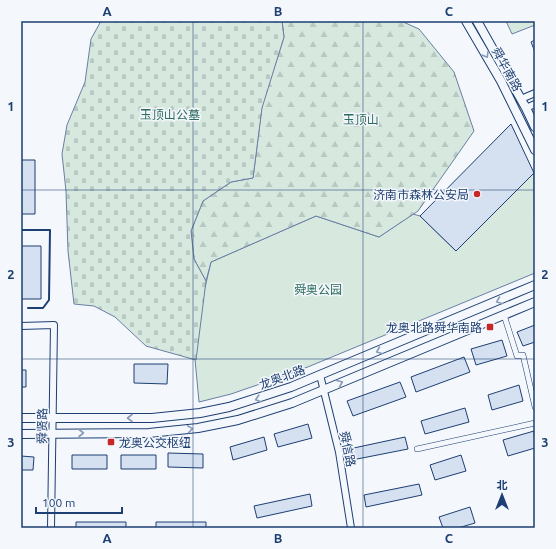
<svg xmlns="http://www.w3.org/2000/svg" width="556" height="549" font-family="Ubuntu,'Noto Sans SC',sans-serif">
<defs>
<pattern id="forest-firs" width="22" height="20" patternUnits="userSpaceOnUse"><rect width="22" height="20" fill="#d7e8df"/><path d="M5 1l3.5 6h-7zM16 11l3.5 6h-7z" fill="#b8c8c3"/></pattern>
<pattern id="cemetery-stones" width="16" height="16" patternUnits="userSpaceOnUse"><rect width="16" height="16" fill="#d7e8df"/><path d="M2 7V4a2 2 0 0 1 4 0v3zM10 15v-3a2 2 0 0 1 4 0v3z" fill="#b8c8c3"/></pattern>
</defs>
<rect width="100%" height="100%" fill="#f4f7fb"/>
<path fill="#d7e8df" stroke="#687fa3" d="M506 21H535V25L512 34Z
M534 173 535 273 298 371 231 394 199 402 193 338 211 262 316 216 379 237 413 214 420 216 456 251Z"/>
<path fill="url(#forest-firs)" stroke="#687fa3" d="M282 21H401L419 29 454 72 474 131 418 211 379 237 316 216 211 262 206 281 194 259 191 231 203 201 231 182 253 178 262 106 284 37Z"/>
<path fill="url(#cemetery-stones)" stroke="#687fa3" d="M101 21H282L284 37 262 108 253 178 231 182 203 201 191 231 194 259 206 281 196 360 146 346 115 317 94 306 74 304 68 251 66 191 62 154 67 125 85 82 91 39Z"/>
<path fill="#d5e0f0" stroke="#1d3f73" d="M535 40V52L531 42Z
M511 124 534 173 456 251 420 216Z
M21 160H35V214H21Z
M21 246H41V299H21Z
M535 325V342L523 346 517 332Z
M502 340 507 356 476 365 471 349Z
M464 357 470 372 416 392 411 377Z
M134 364H168L167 384 134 383Z
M21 370H26V387H21Z
M400 382 406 397 353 416 347 401Z
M519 385 523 401 492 410 488 395Z
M465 408 469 422 425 434 421 421Z
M308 424 312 438 278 447 274 434Z
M534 431 535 448 508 456 503 440Z
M264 437 267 450 233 460 230 447Z
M405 437 408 449 352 460 349 449Z
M168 453 203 454V468L168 467Z
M72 455H107V469H72Z
M121 455H156V469H121Z
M461 455 466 471 435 480 430 465Z
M21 456 34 457 33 470H21Z
M419 484 422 495 366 507 364 495Z
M310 494 312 506 257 518 254 506Z
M470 507 475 523 458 528H443L439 517Z
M76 522H126V528H76Z
M156 522H206V528H156Z"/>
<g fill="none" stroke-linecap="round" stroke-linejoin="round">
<g stroke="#1d3f73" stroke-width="6">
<path id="minor" d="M504 315 517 356 523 355 535 407
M417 449 535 423"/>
</g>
<g stroke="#1d3f73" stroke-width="8">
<path id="tertiary" d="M521 99 535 93
M526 108 535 104
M21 326 54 325 51 528
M320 375 339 452 351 528"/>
</g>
<g stroke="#1d3f73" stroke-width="10">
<path id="primary" d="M466 21 501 81 535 150
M477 21 526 108 535 127
M21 418H152L200 413 229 407 291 387 535 285
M21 434 149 433 198 428 238 420 292 403 535 302"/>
</g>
<use href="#minor" stroke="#f4f7fb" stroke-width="5"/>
<use href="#tertiary" stroke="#f4f7fb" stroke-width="6"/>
<use href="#primary" stroke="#f4f7fb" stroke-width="8"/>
<path stroke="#1d3f73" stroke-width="2" d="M21 230H50L49 300 43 308H28"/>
</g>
<defs><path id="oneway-chevron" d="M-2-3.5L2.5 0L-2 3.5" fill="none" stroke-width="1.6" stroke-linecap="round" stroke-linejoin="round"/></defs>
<g stroke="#889bb7">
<use href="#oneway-chevron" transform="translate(486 55) rotate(59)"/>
<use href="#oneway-chevron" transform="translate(499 301) rotate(157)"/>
<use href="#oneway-chevron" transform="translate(379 351) rotate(157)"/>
<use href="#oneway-chevron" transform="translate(340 383) rotate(-22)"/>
<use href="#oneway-chevron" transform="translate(258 399) rotate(163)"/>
<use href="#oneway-chevron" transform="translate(130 418) rotate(180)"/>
<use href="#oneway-chevron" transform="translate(190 429) rotate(-8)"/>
<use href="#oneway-chevron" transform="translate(81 433)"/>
</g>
<path fill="none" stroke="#1d3f73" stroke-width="1" stroke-opacity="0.55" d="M193 21V528M363 21V528M21 190H535M21 359H535"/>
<g fill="#c62828" stroke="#f4f7fb" stroke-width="1.5">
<circle cx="477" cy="194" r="4"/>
<rect x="486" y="323" width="8" height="8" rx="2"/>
<rect x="107" y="438" width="8" height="8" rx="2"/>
</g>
<g text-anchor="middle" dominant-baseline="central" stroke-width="3" stroke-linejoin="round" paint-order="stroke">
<g font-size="12" fill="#1d3f73" stroke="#f4f7fb">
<text transform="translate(507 69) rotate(61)">舜华南路</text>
<text transform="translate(282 377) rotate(-20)">龙奥北路</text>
<text transform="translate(42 426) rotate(-89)">舜贤路</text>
<text transform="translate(348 449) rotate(78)">舜信路</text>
</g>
<g font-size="12" fill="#2c6c60" stroke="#f4f7fb">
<text x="170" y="114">玉顶山公墓</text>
<text x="361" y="119">玉顶山</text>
<text x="318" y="289">舜奥公园</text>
</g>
<g font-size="12" fill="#1d3f73" stroke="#f4f7fb" text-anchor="end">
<text x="469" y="194">济南市森林公安局</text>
<text x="482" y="327">龙奥北路舜华南路</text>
<text x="119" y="442" text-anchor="start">龙奥公交枢纽</text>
</g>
</g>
<rect width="556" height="549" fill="none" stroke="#f4f7fb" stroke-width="44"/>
<g transform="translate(502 495)" stroke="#f4f7fb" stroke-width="3" paint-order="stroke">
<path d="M0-3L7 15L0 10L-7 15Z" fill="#1d3f73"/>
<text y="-6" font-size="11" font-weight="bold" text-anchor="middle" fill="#1d3f73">北</text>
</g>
<path d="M36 507v6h86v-6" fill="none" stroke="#1d3f73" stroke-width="2"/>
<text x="42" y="507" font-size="12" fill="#1d3f73" stroke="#f4f7fb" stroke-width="3" paint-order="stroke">100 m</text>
<rect x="22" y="22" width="512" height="505" fill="none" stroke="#1d3f73" stroke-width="1.5"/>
<g font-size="13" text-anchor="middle" font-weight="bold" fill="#1d3f73">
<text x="107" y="16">A</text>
<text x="278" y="16">B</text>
<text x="449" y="16">C</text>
<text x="11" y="111">1</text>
<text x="545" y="111">1</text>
<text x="11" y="279">2</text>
<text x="545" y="279">2</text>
<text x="11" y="447">3</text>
<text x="545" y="447">3</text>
<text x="107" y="543">A</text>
<text x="278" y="543">B</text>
<text x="449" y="543">C</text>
</g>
</svg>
